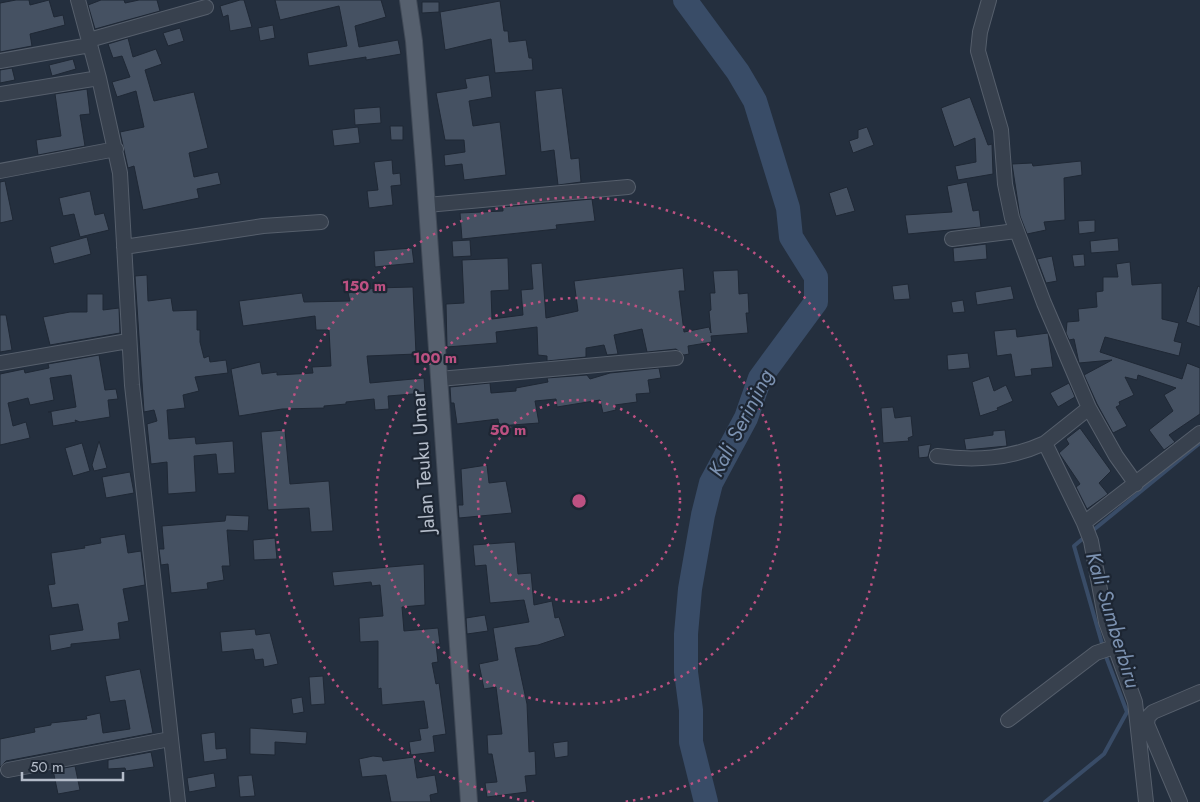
<svg xmlns="http://www.w3.org/2000/svg" width="1200" height="802" font-family="Jost,sans-serif">
<rect width="100%" height="100%" fill="#242f3e"/>
<g fill="none" stroke-linecap="round" stroke-linejoin="round">
<path stroke="#394c67" stroke-width="4" d="M1091 532 1200 443
M1086 536 1074 546 1103 647
M1045 802 1104 754 1127 712 1105 654"/>
<path stroke="#394c67" stroke-width="24" d="M685 0 738 72 755 101 788 208 791 237 816 277V302L760 378 746 418 711 483 703 515 690 589 686 634V672L691 710V742L706 802"/>
</g>
<path fill="#455162" stroke="#1f2835" d="M16 0H29L30 5 49 0 54 17 63 15 65 25 30 34 32 46 0 52V3Z
M101 0H124L125 3 139 0H157L160 11 95 29 88 5Z
M240 0H244L252 27 230 31 228 15 223 17 220 6Z
M275 0H381L386 17 355 26 359 47 398 40 401 54 366 60V57L309 66 307 53 347 46 339 6 280 20Z
M500 1 504 31H508L509 42 526 40 529 58H532L533 70 495 73 491 39 445 50 440 12Z
M422 2H439V12L422 13Z
M273 25 275 38 260 41 258 28Z
M180 28 184 41 168 46 163 33Z
M128 38 133 57 156 49 162 64 145 70 154 101 194 92 208 148 189 153 194 177 218 172 221 184 197 189 199 198 143 210 134 166 128 168 120 132 144 127 136 91 117 97 112 82 130 77 122 56 113 58 108 44Z
M73 59 76 69 52 76 49 65Z
M12 68 15 80 0 83V70Z
M489 75 492 97 469 101 473 126 500 122 506 175 464 180 462 164 445 166 444 155 465 152 464 140H445L436 93 467 88 465 79Z
M562 88 571 159 579 158 581 182 558 185 554 150 541 152 535 91Z
M87 89 90 114 80 115 85 146 38 155 36 140 61 136 55 94Z
M970 97 988 145 992 144 993 174 958 180 955 166 976 162 975 138 954 147 941 108Z
M380 107 381 123 355 125 354 109Z
M390 126H403V140H391Z
M358 127 360 143 334 146 332 130Z
M867 127 874 145 853 153 849 141 858 138V130Z
M392 160 393 174 400 173 401 185 391 186 393 205 369 208 367 191 378 190 374 162Z
M1081 161 1082 175 1064 178 1065 220 1044 222 1046 230 1027 234 1020 216 1012 164 1032 163 1033 166Z
M5 181 13 220 0 223V182Z
M967 182 973 211 979 210 981 227 908 234 905 215 952 212 947 186Z
M847 187 855 211 836 216 829 193Z
M90 191 95 215 104 213 109 230 80 237 74 214 63 216 59 198Z
M592 199 595 221 556 225 557 229 462 239 460 213 503 211V207Z
M1095 220V232L1079 234 1078 221Z
M87 237 91 254 54 264 50 247Z
M1118 238 1119 251 1091 253 1090 241Z
M470 240 471 256 453 257 452 241Z
M986 244 987 259 954 262 953 248Z
M412 248 414 263 375 267 374 251Z
M1084 254 1085 266 1074 267 1072 255Z
M1052 256 1057 281 1046 283 1037 259Z
M508 258 509 290 491 291 492 319 523 315 521 290 533 289 531 264 542 263 546 318 578 311 574 281 683 268 685 291H679L684 332 709 327 711 333 709 311 711 310 710 293H715L713 271 738 270 739 294 748 293 749 313H746L748 333 711 336 712 342 688 346 689 354 684 355 676 349 647 352 642 329 614 335 618 354 607 355 604 345 586 348V357L547 361V356L538 355 537 327 496 332 497 343 447 347 446 304 464 303 462 260Z
M1130 262 1132 285 1162 283V319L1179 323 1174 341 1182 343 1179 356 1105 337 1100 352 1182 379 1187 363 1200 368V414L1169 435 1175 442 1164 450 1149 430 1173 411 1164 395 1176 388 1138 375 1137 380 1125 377 1134 395 1119 402 1120 405 1116 407 1127 426 1113 433 1097 404 1084 375 1112 360 1079 363 1074 339 1069 340 1066 333 1067 322 1079 321 1078 309 1097 307 1096 292 1103 291V277H1118L1116 264Z
M147 275 148 301 171 298 173 311 197 310V330H200V342L204 358 209 356 210 362 226 360 228 373 195 377 199 391 183 395 185 408 167 410 169 439 195 437 196 444 233 441 235 473 218 474 216 454 194 456 196 492 168 494 167 462 151 464 147 424 157 421 154 410 144 412 135 276Z
M908 284 910 299 894 300 892 286Z
M1011 286 1014 299 977 305 975 292Z
M1198 286 1200 287V327L1186 322Z
M413 287 416 354 367 356 370 383 424 378 425 393 388 396 389 409 375 410 374 399 346 402V404L324 406V408L282 409 239 416 231 369 260 362 262 374 277 372V375L313 373 312 367 331 366 329 330H316L315 316 243 326 239 301 302 293 304 302 350 301 348 293 375 288Z
M87 294H103V310L119 308 120 333 50 345 43 317 70 312H87Z
M963 300 965 312 953 313 951 302Z
M0 315H6L12 350 0 352Z
M1016 329 1017 337 1048 333 1053 367 1031 369 1032 375 1015 377 1011 354 997 356 994 331Z
M968 353 970 368 948 370 947 355Z
M99 355 105 390 116 389 118 399 108 400 110 417 80 422 75 420 76 422 53 426 51 412H48L76 407 71 375 50 378 54 400 30 405 28 398 8 403 13 426 26 422 30 438 0 445V374L24 369 25 373 49 368 48 364Z
M659 368 661 378 648 380 650 393 636 394 637 402 615 405 616 410 603 413 600 400 557 407 556 399 535 401 539 423 499 426 498 419 457 424 454 403H451L450 387 490 383 491 393 516 391V388L548 382 547 378 587 375 590 379 610 373Z
M989 376 994 391 1006 385 1013 401 997 408 998 410 980 416 972 382Z
M1069 383 1075 397 1058 407 1050 393Z
M893 407 895 418 911 416 913 436 908 438 909 441 883 443 881 408Z
M1080 428 1111 471 1099 483 1108 494 1087 509 1076 487 1080 484 1059 453 1069 444 1066 439Z
M285 430 290 484 329 481 333 531 311 532 309 508 268 510 261 432Z
M1005 430 1007 446 966 450 964 439 993 435V431Z
M99 441 107 468 94 471 92 465Z
M82 443 90 471 73 476 65 448Z
M931 444 928 457 919 458 918 446Z
M487 465 489 483 506 481 512 513 459 518 458 505H463L461 469Z
M130 472 134 493 106 498 102 477Z
M226 515 249 516 248 531 227 530 230 566H222L224 580 207 583 208 589 171 593 168 564 161 565 159 549H164L162 526 225 521Z
M125 534 128 553 141 551 145 585 123 589 129 621 118 623 120 639 71 644V647L51 651 49 635 83 630 78 604 52 608 48 585 55 584 51 553 85 548 84 546 101 543 100 538Z
M275 538 277 559 254 560 253 540Z
M515 542 518 574 531 573 534 605 552 601 555 618 559 617 565 636 538 645 515 648 527 704 529 752 535 751 536 775 525 776 527 792 487 797 485 783 497 782 492 754H488L487 735 502 734 496 687 484 689 479 664 498 660 493 628 529 622 524 600 490 603 486 565 475 566 473 545Z
M424 564 425 605 402 607 404 631 438 628 440 644H436L438 662 432 663 436 684 439 683 446 734 433 736 435 752 411 755 409 742 421 740 419 729 428 728 424 701 382 705 381 688 378 689V641L360 642 359 618 383 616 380 585 372 586 371 582 334 586 332 572Z
M485 615 488 631 467 634 466 618Z
M255 629 256 635 270 633 278 664 264 667 263 659 255 660 253 649 222 652 220 632Z
M140 669 153 733 6 761 0 767V739L35 732 34 728 51 725V723L87 719 86 716 100 713 103 733 130 729 125 700 110 702 105 676Z
M323 676 325 704 311 705 309 677Z
M302 697 304 712 293 714 291 699Z
M250 728 307 732 306 744 275 742V755L250 754Z
M215 732 216 749 226 748 227 759 204 762 201 734Z
M568 741V756L555 758 553 743Z
M151 752 154 767 126 771 125 768 108 769V760Z
M373 756 382 757 383 761 414 757 417 778 435 775 438 793 430 795 431 802H391L386 775 362 777 359 759Z
M75 766 80 790 58 794 53 770Z
M214 773 216 787 189 792 187 778Z
M252 775 255 796 240 797 238 776Z"/>
<g fill="none" stroke-linecap="round" stroke-linejoin="round">
<g stroke="#565f6c" stroke-width="16">
<path id="minor" d="M78 0 99 78 120 173 132 385 178 802
M989 0 980 32 978 51 1001 130 1005 184 1012 218 1044 303 1089 408 1116 456 1136 484
M89 40 206 7
M0 61 90 45
M0 94 99 78
M0 171 116 149
M427 205 628 187
M952 239 1016 231
M124 247 263 226 321 222
M0 363 128 341
M439 379 676 358
M1089 408 1045 443 1084 523 1091 541 1106 622 1135 702 1146 802
M937 456C975 461 1010 459 1045 443
M1084 523 1200 433
M1008 720 1096 653 1114 647
M8 770 170 739
M1180 802 1147 724 1148 717 1153 712 1200 692"/>
</g>
<g stroke="#414a57" stroke-width="18">
<path id="major" d="M408 0 414 41 424 165 469 802"/>
</g>
<use href="#minor" stroke="#38414e" stroke-width="14"/>
<use href="#major" stroke="#56606e" stroke-width="16"/>
</g>
<g fill="none" stroke="#bd5182" stroke-width="2.5" stroke-dasharray="2.5 5">
<circle cx="579" cy="501" r="101"/>
<circle cx="579" cy="501" r="203"/>
<path d="M534 802A304 304 0 1 1 624 802"/>
</g>
<g text-anchor="middle" dominant-baseline="central" stroke-width="4.5" stroke-linejoin="round" paint-order="stroke">
<g font-size="20" fill="#b4bcc9" stroke="#1d2633">
<text transform="translate(423 462) rotate(-94)">Jalan Teuku Umar</text>
</g>
<g font-size="21" font-style="italic" fill="#7c92b1" stroke="#1d2633">
<text transform="translate(741 423) rotate(-63)">Kali Serinjing</text>
<text transform="translate(1113 620) rotate(73)">Kali Sumberbiru</text>
</g>
</g>
<circle cx="579" cy="501" r="8" fill="#bd5182" stroke="#1d2633" stroke-width="2.5"/>
<g font-size="15" text-anchor="middle" font-weight="bold" fill="#bd5182" stroke="#1d2633" stroke-width="4.5" stroke-linejoin="round" paint-order="stroke">
<text x="364" y="291">150 m</text>
<text x="435" y="363">100 m</text>
<text x="508" y="435">50 m</text>
</g>
<path d="M22 772v8h101v-8" fill="none" stroke="#b4bcc9" stroke-width="2.5"/>
<text x="30" y="772" font-size="15" fill="#b4bcc9" stroke="#1d2633" stroke-width="4" paint-order="stroke">50 m</text>
</svg>
